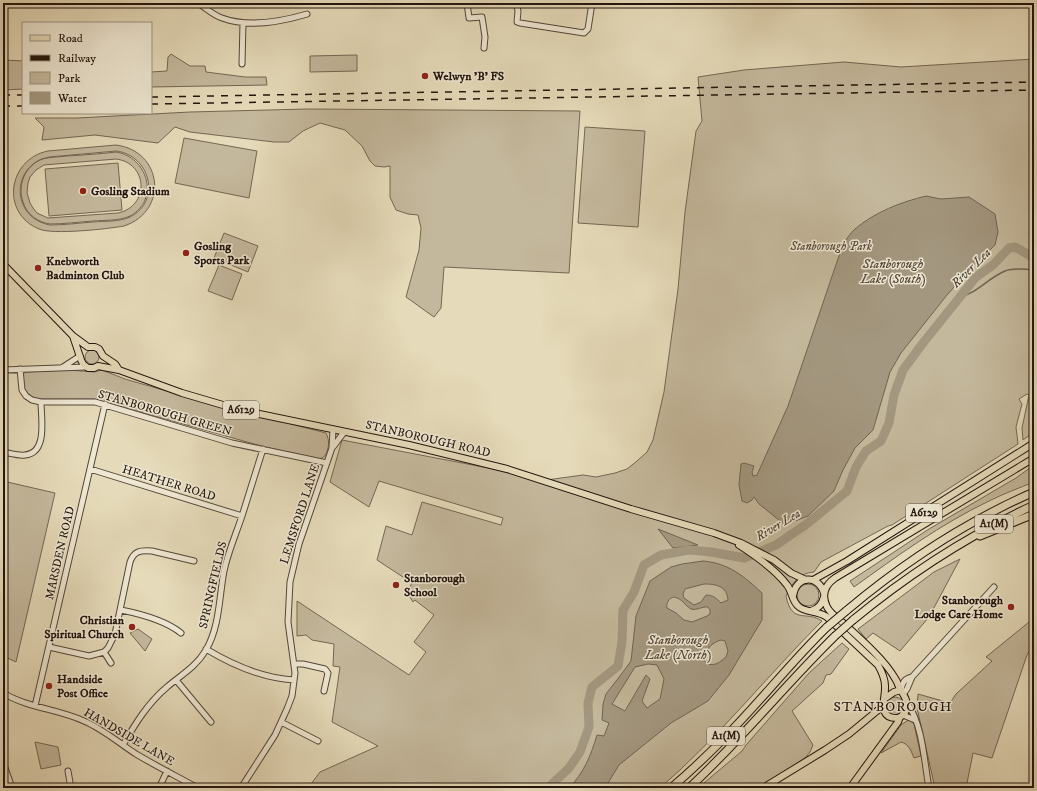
<svg xmlns="http://www.w3.org/2000/svg" width="1037" height="791" font-family="'IM FELL DW Pica',serif">
<rect width="100%" height="100%" fill="#e5dab9"/>
<filter id="stains"><feTurbulence type="fractalNoise" baseFrequency=".005" numOctaves="4"/><feColorMatrix values="0 0 0 0 .2 0 0 0 0 .09 0 0 0 0 .02 0 0 0 .5 -.17"/></filter>
<radialGradient id="worn" r=".72"><stop offset=".6" stop-color="#630" stop-opacity="0"/><stop offset="1" stop-color="#630" stop-opacity=".3"/></radialGradient>
<path fill="#c4b89c" stroke="#746654" fill-rule="evenodd" d="M171 54 190 66H205L206 72 245 77H266L267 85 151 87V72L167 71 168 57Z
M357 55V71L310 72V56Z
M1034 59V432L1023 440 1022 428 1029 395 1027 394 1019 399 1022 404 1016 427 1018 444 892 525 888 526 821 562 814 572C799 573 792 583 786 596 792 625 806 610 822 621 767 676 719 737 660 788H308L320 772 378 746 332 722 340 667 333 666 334 644 312 640 306 635 297 636V601L409 675 426 652 414 642 434 615 415 600 413 602 407 592 412 583 377 560 386 526 412 535 422 502 501 525 503 518 379 481 369 507 330 482 342 440 504 471 539 481 583 475 596 477 615 473 627 469 637 461 647 452 653 440 664 392 678 289 685 212 696 131 702 121 698 77 744 70 844 62 901 67Z
M3 60 23 61V89L3 90Z
M308 109 580 111 569 273 444 267 441 308 434 317 406 297 419 250 421 228 418 215 408 214 396 210 390 197V166L384 167 375 166 370 161 362 146 345 130 320 123 303 131 289 142H274L190 132 175 127 158 143 95 135 42 140 44 127 35 118H77L190 112Z
M585 127 645 131 638 227 578 223Z
M184 138 257 151 249 198 175 183Z
M116 145C163 151 169 211 124 226 107 229 53 235 39 229 0 213 8 159 48 151ZM116 151C150 155 162 201 130 217 119 222 105 221 93 222 79 223 65 225 50 225 11 218 10 165 49 157Z
M116 152C148 157 160 200 130 216 119 221 105 220 93 221 79 222 64 224 50 224 38 222 27 215 23 202 17 185 25 166 42 159 50 157 59 157 67 156 83 155 100 154 116 152ZM116 159C148 163 150 206 118 213L48 218 37 213 33 208 30 203 27 193 28 183 30 177 36 170 44 165Z
M118 163 122 210 49 216 45 169Z
M224 233 258 246 248 272 214 258Z
M219 265 242 274 232 300 208 291Z
M85 357a7 7 0 1 1 14 0a7 7 0 1 1-14 0Z
M69 370 94 372 102 370 125 379 191 398 326 433C330 441 329 448 325 456L320 459 265 447 94 399H35C26 394 17 382 25 372Z
M1034 465V482C1019 488 1003 494 989 501 941 524 897 556 854 587L850 581 929 529 1016 478Z
M3 481 55 493 16 662 3 656Z
M960 559 929 617 900 651 873 633 866 639 858 629 934 572Z
M797 595a11 11 0 1 1 22 0a11 11 0 1 1-22 0Z
M1034 618V643L1027 655 992 758 973 753 966 788H935L917 708 918 694 950 703 956 694 992 661 986 657Z
M138 629 152 639 145 651 130 633Z
M842 643 849 649 831 674 826 675 823 683 792 711 813 745 810 752 803 760 756 788 752 783 743 788H698L742 751 746 745 809 673Z
M886 706a9 9 0 1 1 18 0a9 9 0 1 1-18 0Z
M910 719 914 724 921 756 914 758C911 751 909 744 901 742L881 753 901 725Z
M35 742 58 747 61 765 41 769Z"/>
<path fill="#a3977f" stroke="#706351" fill-rule="evenodd" d="M926 196 941 199 969 197 995 214 998 232 995 245 971 268 947 295 901 353 890 372 873 430 855 448 843 470 834 491 808 516 795 521 784 524 759 504 754 497 752 500 747 503 742 501 739 485 741 464 744 463 754 466 752 472 753 476 757 475 788 406 843 244C847 239 850 233 855 229 875 212 901 202 926 196Z
M658 529 698 545 673 548Z
M703 561C728 563 744 576 762 593V620L729 675 708 701 671 723 619 765 605 788H569C584 773 591 755 597 735L604 736 609 723 602 720 603 704 606 694 620 676 631 661 636 616 650 581 671 567 682 564ZM704 584C716 584 727 586 728 600L721 603C716 598 713 595 706 595L701 602 694 605 684 598 683 594 685 589ZM674 597C683 599 684 605 691 609 696 611 703 606 708 607L710 610V614L707 616 692 622 684 620 676 613 667 608C666 603 669 598 674 597ZM721 640 725 641 728 651 726 657C719 663 715 666 707 664L704 660C706 649 711 643 721 640ZM648 664 657 665 664 679 660 699 647 708 642 701 650 679 646 675 625 711 612 704 635 667Z"/>
<g fill="none" stroke-linecap="round" stroke-linejoin="round">
<path stroke="#706351" stroke-width="1.5" d="M958 298C976 294 988 278 1005 271 1013 268 1025 269 1034 270"/>
<path stroke="#a3977f" stroke-width="9" d="M548 788 569 768 580 752 589 727 588 703 592 687 618 666 622 642 623 610 634 592 644 565 661 555 689 550 711 552 744 558 776 545 808 523 847 491 856 467 866 451 881 441 889 423 894 395 903 370 923 343 976 277 993 265 1009 248 1015 247 1034 258"/>
<g stroke="#544638" stroke-width="7">
<path id="minor" d="M198 3C206 8 213 15 222 18 249 28 280 22 307 14
M467 3 469 18 482 17 485 37 484 48
M516 3 518 11 517 22 520 23 584 33 588 29 592 3
M242 64 243 23
M63 367 80 356
M20 369 22 390 26 396 32 400 41 402H95L232 443 327 463
M3 370 86 367
M332 448C337 443 339 437 345 432
M3 452C10 453 18 456 25 455 48 453 41 418 41 402
M90 469 242 516
M121 610C141 614 165 620 181 633
M49 647 89 656 104 652 108 648 115 634 130 562C134 551 140 550 152 551L194 561
M206 649C234 666 262 678 294 680
M104 652 111 663
M294 664H303L325 669 328 673 324 691
M176 680 211 722
M901 691C902 683 904 679 912 677
M3 693C28 708 58 709 84 721 103 729 119 743 136 754 156 766 178 777 198 788
M904 693 907 689 912 677 994 587
M908 704C923 727 924 761 929 788
M35 706 105 404
M903 715 915 720
M281 722 318 741
M123 745C135 724 148 703 167 687 181 675 196 667 206 650 220 626 219 597 224 571 228 552 236 534 242 516 249 494 256 471 263 449
M3 762 12 788
M68 771 71 788
M159 788 167 771
M241 788 275 735 287 709 292 696 295 673 288 622 290 582 299 544 332 448 333 429"/>
</g>
<g stroke="#23140d" stroke-width="8">
<path id="major" d="M3 264 73 336 88 347H95L99 349 103 356 115 364 119 370
M73 336 81 360 83 364 88 368H94L98 366 119 370 182 393 240 410 409 445 507 469 631 509 714 533 741 543 774 560 791 573 806 580
M739 545C756 556 775 569 787 585 792 591 792 601 798 606 805 613 817 610 827 617L878 665C882 672 885 678 885 686 886 698 876 719 898 718 911 712 908 700 901 691 899 688 898 683 896 680 890 669 882 660 873 651 863 641 853 632 842 622 837 618 830 613 827 607 821 595 825 585 835 578L1034 458
M813 580 847 561 1034 443
M793 596C796 575 818 574 824 593
M811 611C818 609 822 605 824 597
M884 699 894 692 901 690
M763 788 825 750 849 734 883 706
M850 788 898 722 900 717"/>
</g>
<g stroke="#23140d" stroke-width="9">
<path id="highway" d="M980 536 1034 514
M846 611C903 563 965 522 1034 492
M853 620C910 573 967 536 1034 505
M671 788C692 770 712 751 731 731 764 697 793 660 827 627
M689 788C741 740 785 685 835 636"/>
</g>
<use href="#minor" stroke="#eee7d2" stroke-width="5"/>
<use href="#major" stroke="#e5dab9" stroke-width="6"/>
<use href="#highway" stroke="#e5dab9" stroke-width="7"/>
<path stroke="#23140d" stroke-width="1.5" stroke-dasharray="7 7" stroke-linecap="butt" d="M3 95H23
M151 97 1034 82
M151 104 1034 90
M3 106H23"/>
<g stroke="#23140d" stroke-width="9" stroke-linecap="butt">
<path id="highway-bridge" d="M827 627 846 611
M835 636 853 620"/>
</g>
<use href="#highway-bridge" stroke="#e5dab9" stroke-width="7"/>
</g>
<g fill="#8f2418" stroke="#eee7d2" stroke-width="1.5">
<circle cx="425" cy="76" r="4"/>
<circle cx="83" cy="191" r="4"/>
<circle cx="186" cy="253" r="4"/>
<circle cx="38" cy="268" r="4"/>
<circle cx="396" cy="585" r="4"/>
<circle cx="1011" cy="607" r="4"/>
<circle cx="132" cy="627" r="4"/>
<circle cx="49" cy="686" r="4"/>
</g>
<g text-anchor="middle" dominant-baseline="central" stroke-width="3" stroke-linejoin="round" paint-order="stroke">
<g fill="#eee7d2" stroke="#605348" stroke-width="1">
<rect x="223" y="401" width="36" height="18" rx="3"/>
<rect x="906" y="504" width="36" height="18" rx="3"/>
<rect x="975" y="515" width="38" height="18" rx="3"/>
<rect x="707" y="727" width="38" height="18" rx="3"/>
</g>
<g font-size="11" font-weight="bold" fill="#23140d">
<text x="241" y="410">A6129</text>
<text x="924" y="513">A6129</text>
<text x="994" y="524">A1(M)</text>
<text x="726" y="736">A1(M)</text>
</g>
<g font-size="12" font-weight="bold" fill="#23140d" stroke="#eee7d2" text-anchor="start">
<text x="433" y="76">Welwyn 'B' FS</text>
<text x="91" y="191">Gosling Stadium</text>
<text x="194" y="246">Gosling<tspan x="194" dy="14">Sports Park</tspan></text>
<text x="46" y="261">Knebworth<tspan x="46" dy="14">Badminton Club</tspan></text>
<text x="404" y="578">Stanborough<tspan x="404" dy="14">School</tspan></text>
<text x="1003" y="600" text-anchor="end">Stanborough<tspan x="1003" dy="14">Lodge Care Home</tspan></text>
<text x="124" y="620" text-anchor="end">Christian<tspan x="124" dy="14">Spiritual Church</tspan></text>
<text x="57" y="679">Handside<tspan x="57" dy="14">Post Office</tspan></text>
</g>
<g font-size="12" font-style="italic" fill="#5b4d3f" stroke="#eee7d2">
<text x="831" y="246">Stanborough Park</text>
</g>
<g font-size="12" fill="#23140d" stroke="#eee7d2">
<text transform="translate(165 413) rotate(16)">STANBOROUGH GREEN</text>
<text transform="translate(428 439) rotate(13)">STANBOROUGH ROAD</text>
<text transform="translate(169 483) rotate(17)">HEATHER ROAD</text>
<text transform="translate(300 514) rotate(-72)">LEMSFORD LANE</text>
<text transform="translate(60 553) rotate(-77)">MARSDEN ROAD</text>
<text transform="translate(213 585) rotate(-77)">SPRINGFIELDS</text>
<text transform="translate(129 737) rotate(30)">HANDSIDE LANE</text>
</g>
<g font-size="13" font-style="italic" fill="#56483b" stroke="#eee7d2">
<text x="893" y="264">Stanborough<tspan x="893" dy="15">Lake (South)</tspan></text>
<text transform="translate(971 268) rotate(-45)">River Lea</text>
<text transform="translate(778 525) rotate(-31)">River Lea</text>
<text x="678" y="640">Stanborough<tspan x="678" dy="15">Lake (North)</tspan></text>
</g>
<g font-size="14" letter-spacing="1" fill="#23140d" stroke="#eee7d2">
<text x="893" y="707">STANBOROUGH</text>
</g>
</g>
<rect width="1037" height="791" fill="none" stroke="#e5dab9" stroke-width="16"/>
<rect x="4" y="4" width="1029" height="783" fill="none" stroke="#23140d" stroke-width="2"/>
<rect x="8" y="8" width="1021" height="775" fill="none" stroke="#23140d"/>
<rect x="22" y="22" width="130" height="92" fill="#eee7d2" stroke="#9d9383"/>
<rect x="30" y="35" width="20" height="6" fill="#e5dab9" stroke="#9d9383"/>
<text x="58" y="42" font-size="12" fill="#23140d">Road</text>
<rect x="30" y="55" width="20" height="6" fill="#23140d" stroke="#9d9383"/>
<text x="58" y="62" font-size="12" fill="#23140d">Railway</text>
<rect x="30" y="72" width="20" height="12" fill="#c4b89c" stroke="#9d9383"/>
<text x="58" y="82" font-size="12" fill="#23140d">Park</text>
<rect x="30" y="92" width="20" height="12" fill="#a3977f" stroke="#9d9383"/>
<text x="58" y="102" font-size="12" fill="#23140d">Water</text>
<rect width="100%" height="100%" filter="url(#stains)"/>
<rect width="100%" height="100%" fill="url(#worn)"/>
</svg>
